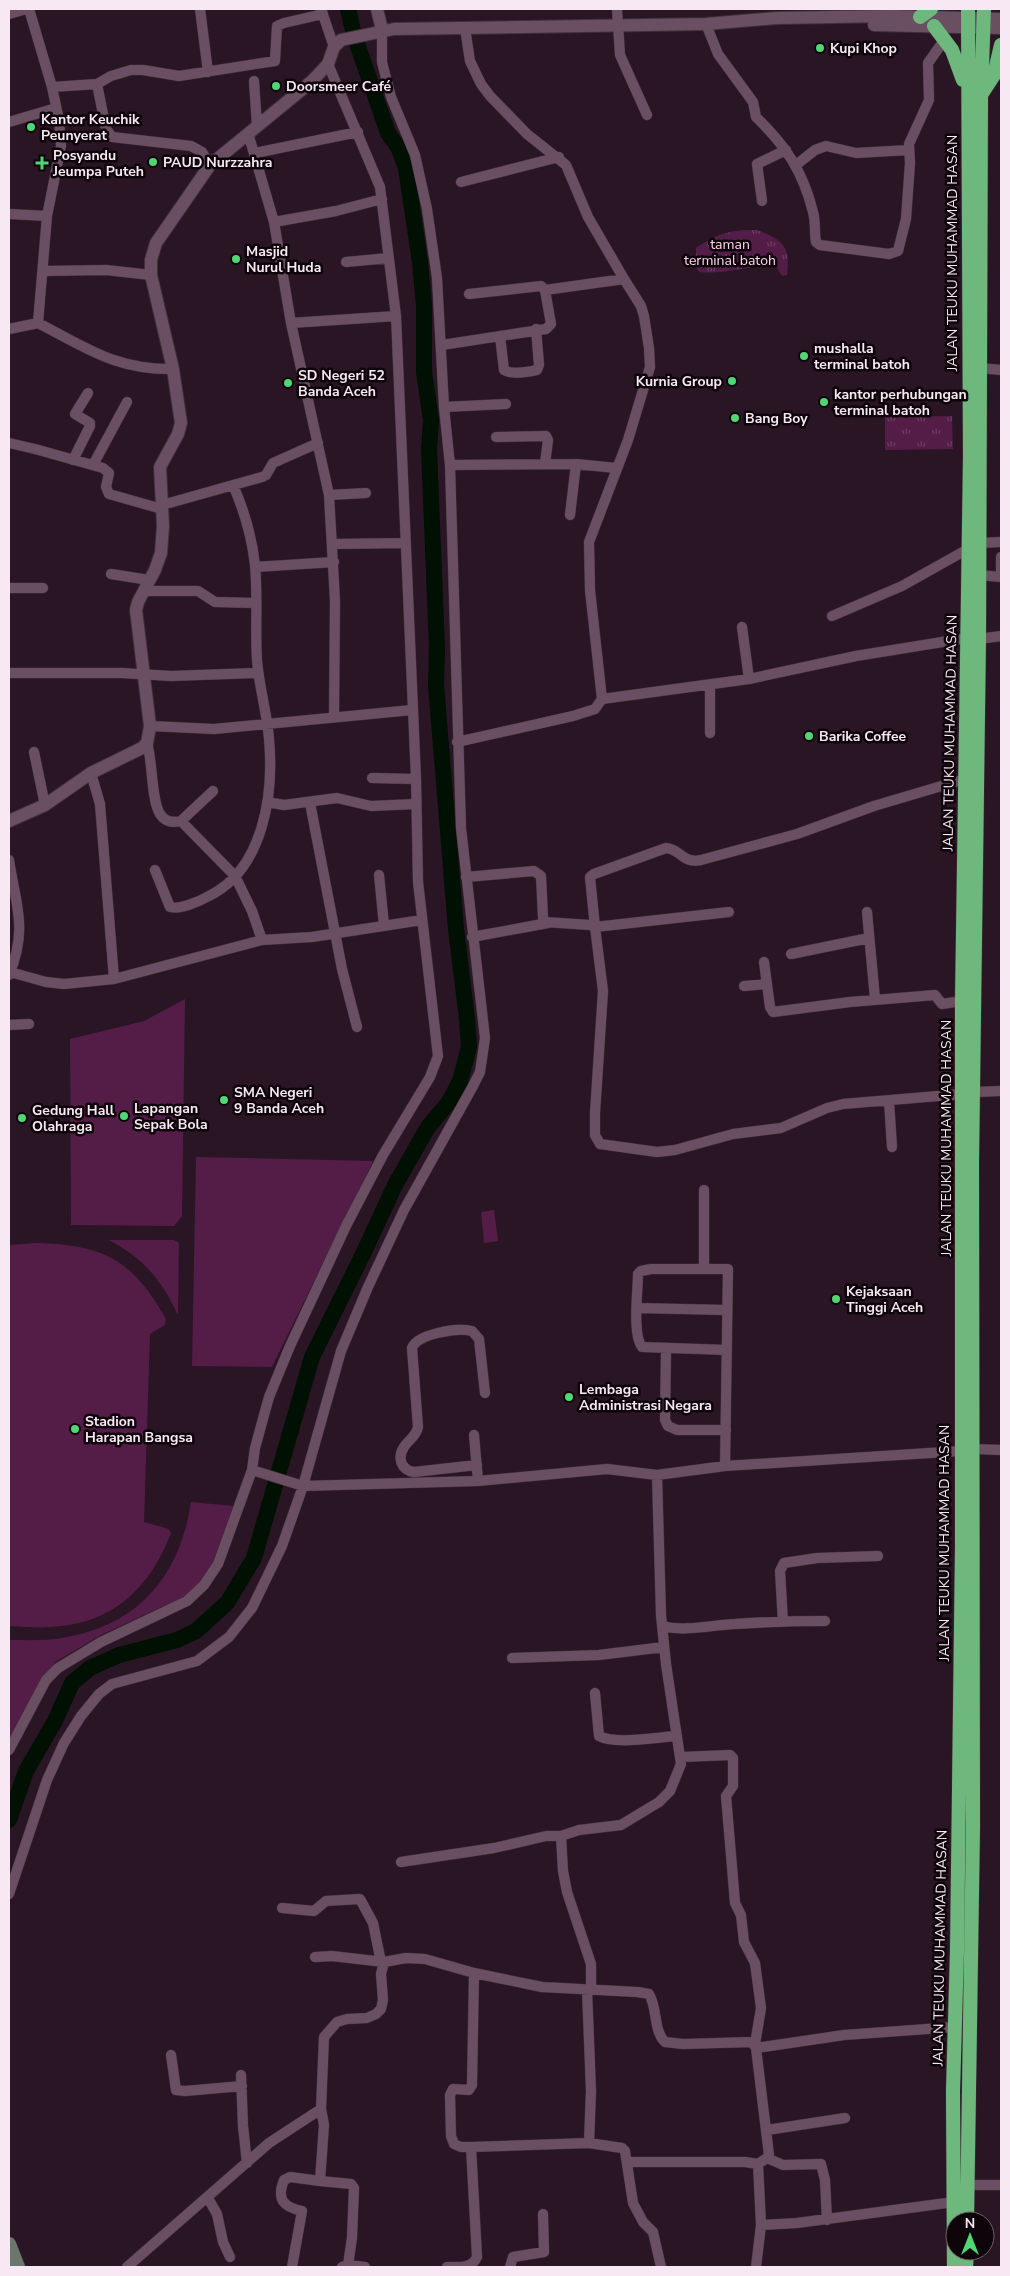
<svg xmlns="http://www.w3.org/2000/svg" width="1010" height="2276" font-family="'Nunito Sans',sans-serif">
<defs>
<pattern id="park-tufts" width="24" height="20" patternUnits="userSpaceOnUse" patternTransform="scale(1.25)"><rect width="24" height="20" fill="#531d47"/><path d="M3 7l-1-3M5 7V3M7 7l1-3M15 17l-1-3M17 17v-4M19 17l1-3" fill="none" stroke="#6c3e62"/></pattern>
</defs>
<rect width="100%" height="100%" fill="#2a1524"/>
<path fill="#531d47" d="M185 999 182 1216 174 1226 71 1225 70 1039 144 1021Z
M196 1157 373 1161 272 1367 192 1366Z
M494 1210 498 1241 484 1243 481 1212Z
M109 1240H174L179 1243 178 1315C161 1279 144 1259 109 1240Z
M36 1243C104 1245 132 1259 166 1319L165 1325 150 1334 144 1522 169 1529 171 1533C150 1588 113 1624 51 1627 37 1628 23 1627 9 1626V1245Z
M191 1502 234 1506 212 1565 203 1581 183 1597 101 1635 55 1662 9 1743V1640C26 1640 45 1641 62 1638 138 1626 180 1576 191 1502Z"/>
<path fill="url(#park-tufts)" d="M757 230C784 240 790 246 787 275L782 276 776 266C750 264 726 275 699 272L696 267V248C716 234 732 229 757 230Z
M952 416 953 449 885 450V417Z"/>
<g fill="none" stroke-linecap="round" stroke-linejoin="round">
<path stroke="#001002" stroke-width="16" d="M9 1820 26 1771 55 1721 72 1683 90 1668 119 1655 177 1640 196 1631 227 1603 254 1558 312 1357 364 1252 395 1185 428 1127 449 1102 460 1081 469 1047 467 1019 456 929 436 685 437 648 429 449 431 420 424 372V306L420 262 406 168 398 147 388 133 354 35 348 9"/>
<g stroke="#3f303b" stroke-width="11">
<path id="minor" d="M29 9 52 87 97 84 106 129 112 137 191 146 202 152 210 165
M200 9 208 72
M321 9 334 47
M617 9 620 55 647 115
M9 14 26 9
M706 24 718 54 753 102 756 117C785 145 803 171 813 212 816 222 814 232 816 242L820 245 889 254 898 251 906 219 910 163 909 144 929 100 928 63 945 39
M465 28 470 61 481 84 490 96 527 134 566 165 588 217 624 279 545 290
M254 81 257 126
M97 84 111 76 131 70H143L179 76 275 61 277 26 284 23 323 14
M9 122 56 108
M248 133 274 222 291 323 329 495 335 601 334 716
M255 153 358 132
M796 165 815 150 826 146 856 153 909 150
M461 182 559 157
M762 201 757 164 786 150
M9 214 47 216 61 146 59 120 52 87
M47 216 38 323C87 348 116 370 173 369
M274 222 336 211 382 199
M346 262 389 258
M43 271 106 270 151 275
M624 279 641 306 644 316 649 348 650 367 628 440 589 542 590 590 602 699 749 679 856 656 967 638
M291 323 396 316
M9 329 38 323
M500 336 504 370C512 375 528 372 537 370L539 365 536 329
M442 345 546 329 551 324 545 290 541 286 469 294
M980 368 1001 370
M444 407 506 404
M496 437 546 436 548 440 545 463
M9 443 35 449 103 468 109 473 106 487 109 494 162 509
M73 460 90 426V423L75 414 88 393
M93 465 127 402
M450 465 576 464 616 468
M329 495 366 493
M162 505 262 477 266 475 273 463 318 443
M570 515 576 464
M979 543 1001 542
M333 544 405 543
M255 567 334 562
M111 574 149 580
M979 575 1001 577
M1001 577V557
M9 588H43
M144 591H198L215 602 255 603
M832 616 902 586 968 549
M742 627 749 679
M979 639 1001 636
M9 673H122L171 676 258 673
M710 685V733
M150 726 214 729 412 710
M457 742 573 716 595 709 602 699
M147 743C153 762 151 800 160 814 165 822 173 823 181 821L235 876 252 911 262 940
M34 752 45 805
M91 773 100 804 114 979
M372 778 416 779
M267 802 284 805 337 798 371 806 416 804
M310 803 342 969 357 1027
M181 821 213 791
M9 860C16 906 28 929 9 975
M155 870 170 907C180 910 200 901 209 896 264 869 274 793 269 739 267 712 259 687 257 660 255 629 258 596 255 565 252 538 244 510 233 485
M379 875 384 925
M466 877 534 871 541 876 543 918 545 922 590 925 595 927 603 991 595 1113V1135L600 1144 657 1152 675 1150 733 1134 781 1128 827 1108 843 1104 962 1094
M729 912 595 927 590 877 594 874 666 848C681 849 682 864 701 860L797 834 874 806 965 779
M867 912 875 999
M472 937 548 923
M791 954 869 938
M764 962 770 1007 773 1012 850 1002 935 995 942 1004 962 1001
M10 972 46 982 64 984 114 979 262 940 312 937 422 920
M744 986 767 984
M9 1025 29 1024
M975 1092 1001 1091
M889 1101 892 1147
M704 1269V1190
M637 1308 726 1310
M666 1349 665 1420 668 1426 677 1430H726
M474 1435 478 1481
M974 1449 1001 1450
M477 1465 414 1472C401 1470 397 1458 404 1447 409 1439 416 1437 418 1427L412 1348C417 1334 458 1327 472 1331L479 1339 485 1393
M725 1466 728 1269H651L641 1271 638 1274C638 1291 632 1334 642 1347L727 1350
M252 1470 303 1486 478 1481 607 1469 657 1475 725 1466 961 1451
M783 1622 780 1571 784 1563 817 1558 878 1556
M662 1626C686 1632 711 1625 735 1624 765 1622 795 1621 825 1621
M512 1658 599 1655 664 1647
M595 1693 599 1736C616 1745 657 1737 677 1736
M9 1750 46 1680 58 1668 101 1642 187 1601 204 1585 218 1564 252 1470 255 1448 269 1397 290 1346 346 1226 383 1155 430 1077 438 1056 418 882 416 779 396 316 380 187 328 64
M681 1757 730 1755 733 1758V1786L726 1796 735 1903 741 1915 744 1942 755 1963 761 2008 755 2044
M401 1862 494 1848 546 1836H561
M9 1894 47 1780 64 1743 81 1716 99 1694 112 1684 197 1661 229 1637 252 1608 282 1546 303 1486 341 1351 368 1287 404 1210 473 1086 480 1072 485 1038 461 828 450 465 444 407 437 278 427 209 415 155 391 97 386 78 382 62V30
M282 1908 314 1911 326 1901 360 1899 373 1923 381 1962
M315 1957 332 1956 384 1962
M591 1990V1964L567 1892 563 1871 561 1836 579 1830 621 1825 659 1802 670 1791 681 1764 666 1664 661 1615 657 1475
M756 2048 844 2035 955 2027
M171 2055 176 2090 185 2091 242 2086
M241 2075 243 2126 247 2163
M321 2109 324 2125 320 2181 351 2184 354 2188 352 2238 348 2265
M767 2130 845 2118
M589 2143 622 2148 625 2151 633 2203 643 2222 653 2232 661 2267
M471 2147 589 2143 591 2091 587 1990
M767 2158 783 2165 821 2164 825 2180 827 2220
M628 2162H745L758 2164
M968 2185H1001
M208 2198 217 2214 223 2242 230 2257
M761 2225 797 2223 954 2202
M127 2267 269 2143 321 2109 324 2037 337 2022 347 2019 367 2018 376 2014 381 2009 383 2000 381 1974 384 1962 406 1958 425 1959 474 1973 542 1987 637 1992 649 1994C658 2009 653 2030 665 2042L683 2044 752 2042 756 2048 769 2155 767 2158 758 2164 761 2225 756 2267
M292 2267 302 2211C284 2207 276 2200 284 2180L290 2177 320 2181
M342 2267 348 2265 365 2267
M447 2267C458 2267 472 2269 477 2257L471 2147H461L454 2144 451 2136 450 2095 453 2089 469 2090 472 2085 474 1973
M510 2267 513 2257 544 2252 543 2214"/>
</g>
<g stroke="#3f303b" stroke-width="14">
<path id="tertiary" d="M377 9 382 30
M874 25 1001 28
M9 821 45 805 91 773 142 748 147 743 150 726 136 610 138 602 155 570 161 553 163 526 160 467 178 434 181 423 173 369 151 275V260L156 243 210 165 311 82 328 64 334 47 341 40 394 29 706 24 777 18 892 16 1001 19"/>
</g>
<g stroke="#3f303b" stroke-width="15">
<path id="secondary" d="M9 2244 18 2267"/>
</g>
<g stroke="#3f303b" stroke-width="15">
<path id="trunk" d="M920 17 931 9
M934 26 952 50 963 80
M981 95 994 75 1001 45
M967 2221 973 1827 972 1163 979 639 981 95 984 9
M954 2267 953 2091 957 1951 962 1546V1001L970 457 968 9
M966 2267 967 2251"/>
</g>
<use href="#minor" stroke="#694f61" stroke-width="10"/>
<use href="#tertiary" stroke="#694f61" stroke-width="12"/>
<use href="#secondary" stroke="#6b766c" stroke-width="14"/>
<use href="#trunk" stroke="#6eb87e" stroke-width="14"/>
</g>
<g fill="#51d674" stroke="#0d050a" stroke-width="2">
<circle cx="820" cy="48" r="5"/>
<circle cx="276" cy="86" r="5"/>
<circle cx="31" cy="127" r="5"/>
<circle cx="153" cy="162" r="5"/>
<path d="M39.5 155.5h5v5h5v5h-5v5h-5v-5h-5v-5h5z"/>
<circle cx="236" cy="259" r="5"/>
<circle cx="804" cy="356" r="5"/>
<circle cx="732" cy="381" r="5"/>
<circle cx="288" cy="383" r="5"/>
<circle cx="824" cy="402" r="5"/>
<circle cx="735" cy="418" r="5"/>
<circle cx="809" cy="736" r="5"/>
<circle cx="224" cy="1100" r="5"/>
<circle cx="124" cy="1116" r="5"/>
<circle cx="22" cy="1118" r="5"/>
<circle cx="836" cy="1299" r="5"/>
<circle cx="569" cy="1397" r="5"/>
<circle cx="75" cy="1429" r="5"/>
</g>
<g text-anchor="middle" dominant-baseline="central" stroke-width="5" stroke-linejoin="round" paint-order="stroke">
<g font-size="14" font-weight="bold" fill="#f8e8f3" stroke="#0d050a" text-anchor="start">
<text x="830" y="48">Kupi Khop</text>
<text x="286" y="86">Doorsmeer Café</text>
<text x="41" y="119">Kantor Keuchik<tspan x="41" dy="16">Peunyerat</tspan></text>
<text x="53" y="155">Posyandu<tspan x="53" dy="16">Jeumpa Puteh</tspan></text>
<text x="163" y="162">PAUD Nurzzahra</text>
<text x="246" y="251">Masjid<tspan x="246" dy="16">Nurul Huda</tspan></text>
<text x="814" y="348">mushalla<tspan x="814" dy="16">terminal batoh</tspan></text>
<text x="298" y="375">SD Negeri 52<tspan x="298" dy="16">Banda Aceh</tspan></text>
<text x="722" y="381" text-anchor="end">Kurnia Group</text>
<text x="834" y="394">kantor perhubungan<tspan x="834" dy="16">terminal batoh</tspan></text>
<text x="745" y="418">Bang Boy</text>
<text x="819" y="736">Barika Coffee</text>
<text x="234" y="1092">SMA Negeri<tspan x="234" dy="16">9 Banda Aceh</tspan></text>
<text x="134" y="1108">Lapangan<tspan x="134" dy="16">Sepak Bola</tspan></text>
<text x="32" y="1110">Gedung Hall<tspan x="32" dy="16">Olahraga</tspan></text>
<text x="846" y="1291">Kejaksaan<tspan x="846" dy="16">Tinggi Aceh</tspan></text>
<text x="579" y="1389">Lembaga<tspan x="579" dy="16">Administrasi Negara</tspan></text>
<text x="85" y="1421">Stadion<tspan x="85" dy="16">Harapan Bangsa</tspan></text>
</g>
<g font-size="14" fill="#fdd3f0" stroke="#0d050a">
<text x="730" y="244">taman<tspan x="730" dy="16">terminal batoh</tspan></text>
</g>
<g font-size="14" fill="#f8e8f3" stroke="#0d050a">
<text transform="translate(952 253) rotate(-90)">JALAN TEUKU MUHAMMAD HASAN</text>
<text transform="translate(950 733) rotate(-89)">JALAN TEUKU MUHAMMAD HASAN</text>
<text transform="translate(946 1138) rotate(-90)">JALAN TEUKU MUHAMMAD HASAN</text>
<text transform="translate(944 1543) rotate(-90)">JALAN TEUKU MUHAMMAD HASAN</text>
<text transform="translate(940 1948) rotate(-89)">JALAN TEUKU MUHAMMAD HASAN</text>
</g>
</g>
<rect width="1010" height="2276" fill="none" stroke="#f8e8f3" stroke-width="20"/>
<g transform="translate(970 2236)"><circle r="24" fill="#0d050a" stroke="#6b6067"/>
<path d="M0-4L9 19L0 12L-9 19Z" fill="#51d674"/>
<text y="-8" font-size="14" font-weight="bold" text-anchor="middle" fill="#f8e8f3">N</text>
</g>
</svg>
